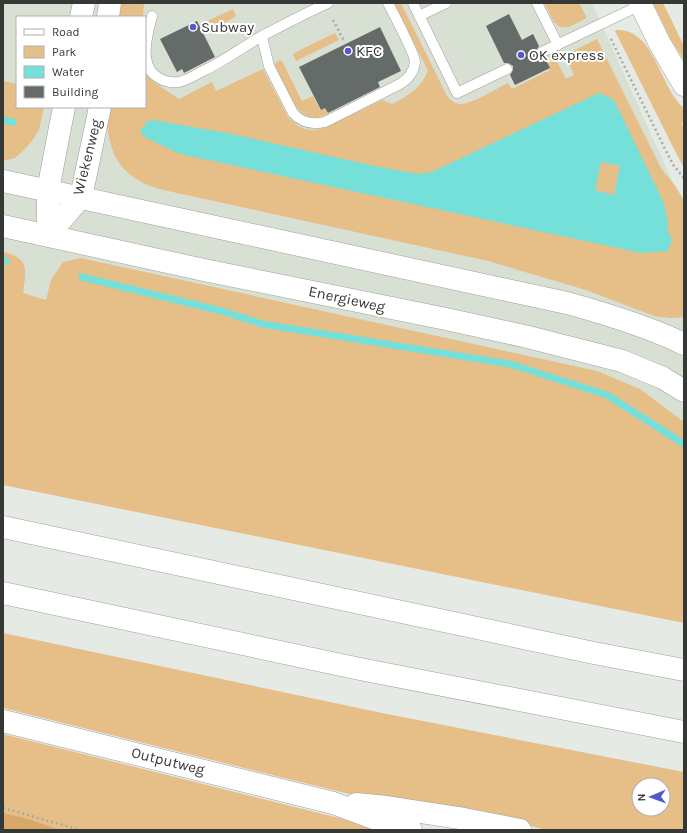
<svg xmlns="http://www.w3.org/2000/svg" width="687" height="833" font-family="Karla,sans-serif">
<rect width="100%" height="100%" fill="#e6eae4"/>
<path fill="#d8dfd3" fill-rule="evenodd" d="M3 3H592L684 207V473L3 421ZM17 17H145V107H17Z"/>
<path fill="#e6be88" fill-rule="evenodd" d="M117 3H144L143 17H115Z
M394 3H401L447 96C451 100 454 104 460 104 470 105 498 88 508 83L512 89 550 70 547 64 556 60 566 79 574 75 565 55 597 39 661 168 676 187 683 199 684 198V317L671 318 654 316 586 290 488 261 159 189C116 176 106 148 107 107H145V73L155 83 179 99 212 82 216 91 263 69 288 117 298 126 305 129 313 130 325 128 382 100 392 104C408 96 421 88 428 71Z
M544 3H579L587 18 569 27H560L554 22Z
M653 3H663L684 46V60L671 40Z
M233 9 236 16 235 17 205 33 201 24Z
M616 30C655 28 659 87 684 108V116L682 125 684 129 683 166 676 153 615 31Z
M335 33 339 40 296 61 293 55 294 53Z
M280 60 282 61 302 101 313 96 320 110 325 108 328 114C295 130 287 86 274 64Z
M3 81 17 84V107H44L39 130 32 141 23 151 15 158 3 161Z
M3 252C30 258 26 270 23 293L46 300 51 280 63 262 81 258 597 371 640 389 684 422V623L3 485Z
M3 633 387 714 684 772V830H546L527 825 372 799 349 794 3 708ZM639 785H663V809H639Z
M3 734 387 830H3Z"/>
<path fill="#d7a867" d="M3 813 25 818 60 830H3Z"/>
<path fill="#75dfd9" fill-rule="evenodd" d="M599 93 614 100 663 201 667 216 668 231 672 240 668 251 641 253 180 154 146 138 144 135H141V128H144L146 122 152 120 227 133 374 166 419 174 432 172ZM601 162 620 166 614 195 595 190Z"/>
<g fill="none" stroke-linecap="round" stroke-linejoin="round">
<path stroke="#75dfd9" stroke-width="7" d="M3 120 13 122
M3 261H6
M82 277 225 312 262 324 510 364 607 395 684 444"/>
</g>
<path fill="#656b68" d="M509 14 522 40 533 34 539 46 536 51V55L541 58H545L550 68 515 85 510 75 513 70V66L508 63H504L486 26Z
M197 21 215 57 184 73 182 69 177 72 160 39Z
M380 27 401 71 378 82 380 87 328 113 325 108 321 110 299 67Z"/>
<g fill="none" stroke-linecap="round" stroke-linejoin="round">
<g stroke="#9ea19c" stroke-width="11">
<path id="service" d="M413 3 457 93 507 69
M537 3 558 45
M152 16C148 33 138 63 156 76 162 81 170 83 179 82 187 80 194 76 201 72 223 62 241 48 262 36 283 25 306 13 328 3
M419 16 446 3
M262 37 269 66 293 113C302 123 312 125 325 122L400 84C408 79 414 72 415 62 415 54 393 13 388 3
M542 52 641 5"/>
</g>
<g stroke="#9ea19c" stroke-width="23">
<path id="tertiary" d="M640 3 660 44 684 85
M81 17 84 3
M108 17 110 3
M48 235 81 197 100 107
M48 235V190L64 107"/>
</g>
<g stroke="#9ea19c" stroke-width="23">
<path id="secondary" d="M3 181 567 303C607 314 647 326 684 344
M3 226 204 270 446 319 528 337 622 361 663 378 684 391"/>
</g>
<g stroke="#9ea19c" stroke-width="23">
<path id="primary" d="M3 721 333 803 384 822 411 830
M356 804 387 807 459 818 520 830"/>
</g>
<g stroke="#9ea19c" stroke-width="23">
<path id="motorway" d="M3 527 594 653 684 670
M3 593 360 669 684 732"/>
</g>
<path stroke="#a6aaa5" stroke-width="2.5" stroke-dasharray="2 3" stroke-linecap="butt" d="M333 20 344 41
M611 39 668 155 674 166 684 178
M3 808 80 830"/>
<use href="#service" stroke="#fff" stroke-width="10"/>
<use href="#tertiary" stroke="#fff" stroke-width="22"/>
<use href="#secondary" stroke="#fff" stroke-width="22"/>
<use href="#primary" stroke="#fff" stroke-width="22"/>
<use href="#motorway" stroke="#fff" stroke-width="22"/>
</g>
<g fill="#5657cf" stroke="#fff" stroke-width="1.5">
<circle cx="193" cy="27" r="4"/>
<circle cx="348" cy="51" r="4"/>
<circle cx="521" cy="55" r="4"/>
</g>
<g text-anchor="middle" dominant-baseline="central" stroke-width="4" stroke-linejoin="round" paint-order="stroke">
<g font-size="15" fill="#363835" stroke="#fff" text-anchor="start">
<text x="201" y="27">Subway</text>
<text x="356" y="51">KFC</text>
<text x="529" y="55">OK express</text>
</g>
<g font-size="15" fill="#363835" stroke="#fff">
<text transform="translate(87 157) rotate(-76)">Wiekenweg</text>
<text transform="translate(347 299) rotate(12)">Energieweg</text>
<text transform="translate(168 761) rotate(14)">Outputweg</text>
</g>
</g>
<rect width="687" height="833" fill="none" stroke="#363835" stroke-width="8"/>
<rect x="16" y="16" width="130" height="92" fill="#ffffff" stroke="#afafae"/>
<rect x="24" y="29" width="20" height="6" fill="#ffffff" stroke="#afafae"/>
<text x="52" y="36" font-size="12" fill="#363835">Road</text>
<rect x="24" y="46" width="20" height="12" fill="#e6be88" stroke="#afafae"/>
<text x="52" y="56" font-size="12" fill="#363835">Park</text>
<rect x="24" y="66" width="20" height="12" fill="#75dfd9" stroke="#afafae"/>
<text x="52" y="76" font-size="12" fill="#363835">Water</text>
<rect x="24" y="86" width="20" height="12" fill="#656b68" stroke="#afafae"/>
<text x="52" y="96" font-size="12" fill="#363835">Building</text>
<g transform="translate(651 797) rotate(268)"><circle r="19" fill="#ffffff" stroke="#afafae"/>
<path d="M0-3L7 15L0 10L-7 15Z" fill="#5657cf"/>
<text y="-6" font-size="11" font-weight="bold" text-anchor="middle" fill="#363835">N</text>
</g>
</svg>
